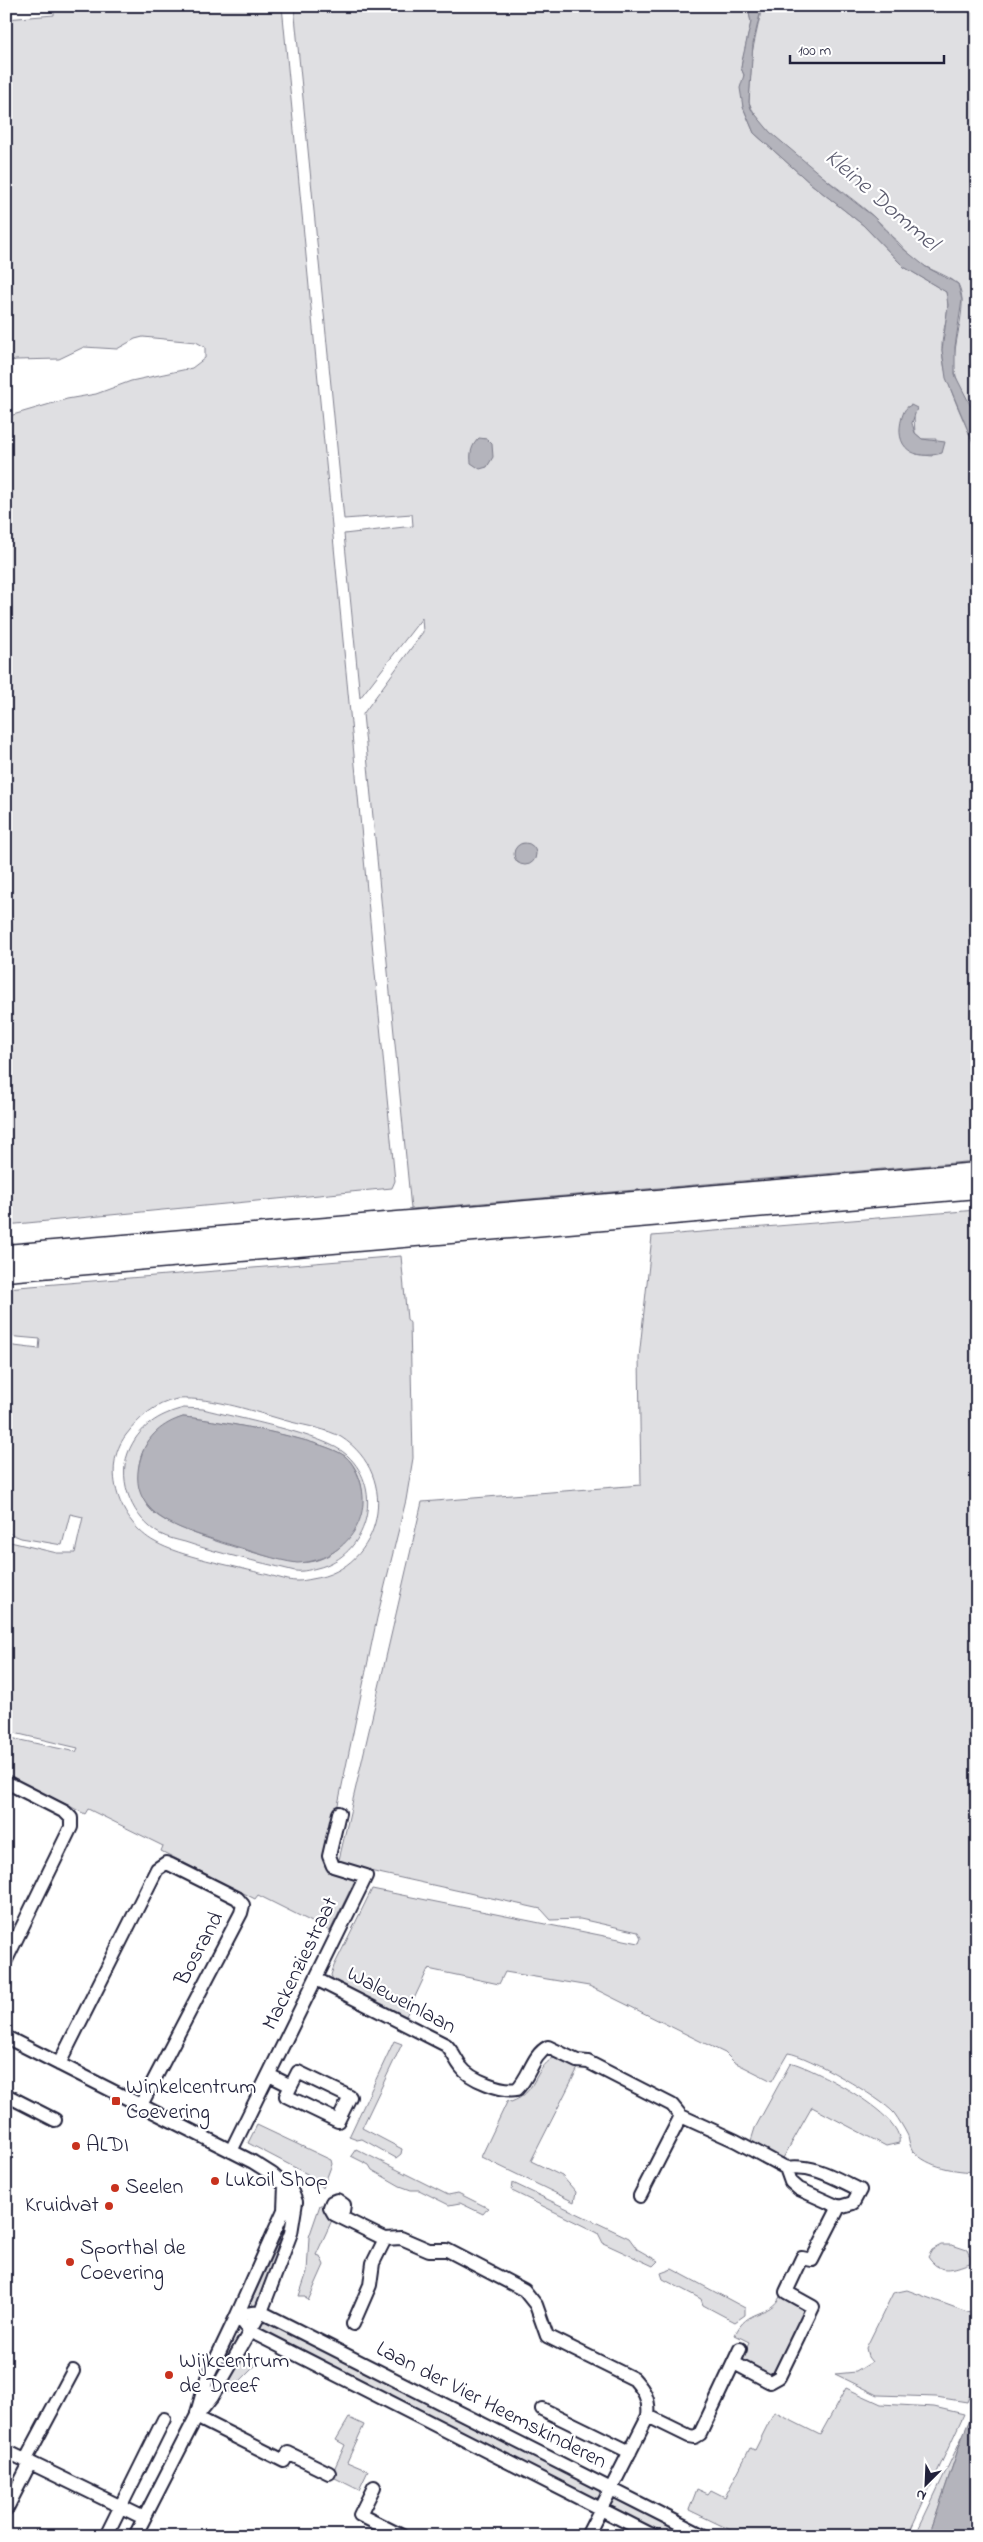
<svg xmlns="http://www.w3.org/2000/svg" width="983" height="2542" font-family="'Indie Flower',sans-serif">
<rect width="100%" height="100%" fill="#fff"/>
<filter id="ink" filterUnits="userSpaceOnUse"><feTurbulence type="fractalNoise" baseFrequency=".02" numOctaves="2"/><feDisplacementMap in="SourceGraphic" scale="10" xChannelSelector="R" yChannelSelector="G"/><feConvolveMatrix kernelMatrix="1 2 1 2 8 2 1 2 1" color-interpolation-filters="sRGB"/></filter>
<g filter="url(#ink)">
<path fill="#dfdfe2" stroke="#80808e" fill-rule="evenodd" d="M54 6H282L395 1181 392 1188 6 1225V931L10 922 6 901V417L67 399 96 394 131 381 192 368 205 358V347L196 342 143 337 135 339 117 349 84 347 59 359 16 360 6 362V19L54 15Z
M294 6H744L748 8 751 22 741 68 744 75 743 107 754 133 810 183 863 225 904 267 946 292C952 310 941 330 942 350 945 387 964 418 977 452V1161L411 1209 363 714 423 632 422 618 360 698 344 534 413 526 412 514 344 519ZM908 406 914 417 915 433 922 439H936L932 456 916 454ZM523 843 536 852 534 860 518 863 516 860 517 847Z
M759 6H977V418C969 405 960 391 956 376 948 348 971 308 958 284 946 274 931 271 918 262 902 249 891 232 875 218 847 191 760 138 749 102L752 53 760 16Z
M977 1210V2172C955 2171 929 2168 913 2151 910 2147 909 2141 908 2136 904 2128 899 2120 894 2113 881 2098 807 2055 788 2053L772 2081 734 2062 725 2053 704 2043 589 1986 505 1972 499 1984 428 1969 406 2016 388 2011 333 1980 331 1975 334 1966 372 1889 639 1943 641 1938 638 1932 580 1919 551 1920 541 1909 338 1864 422 1502 641 1485 639 1358 652 1236Z
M401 1256 407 1319 410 1323 413 1458 406 1500 377 1618 325 1867 347 1872 355 1880 330 1931 258 1895 255 1899 161 1851 163 1846 88 1809 85 1814 6 1774V1737L76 1752 78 1748 6 1731V1541L57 1553H75L83 1517 70 1514 62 1545 21 1538 6 1532V1345L39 1349 40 1339 6 1336V1288ZM177 1399C215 1397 254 1412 291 1422 307 1426 327 1429 341 1437 402 1476 383 1568 312 1579 307 1580 302 1581 297 1581 286 1581 272 1575 260 1573 231 1565 181 1557 155 1542 120 1523 100 1469 126 1435 140 1417 154 1404 177 1399Z
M184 1408 203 1409C236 1418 325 1434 347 1455 385 1490 368 1556 317 1568 309 1570 300 1573 291 1570 256 1561 220 1554 185 1542 177 1540 168 1538 160 1534 133 1519 117 1482 128 1453 138 1427 159 1414 184 1408ZM183 1417C211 1419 331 1441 347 1458 384 1496 348 1568 296 1562 266 1558 176 1532 154 1513 140 1501 136 1477 140 1460 146 1437 162 1425 183 1417Z
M394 2041 402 2044 362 2128 402 2149 401 2154 396 2158 362 2139 357 2140 349 2137Z
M553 2058 579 2066 531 2161 562 2176 576 2192 574 2202 481 2157 508 2100 511 2102C537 2093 533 2070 553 2058Z
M793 2063C816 2070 905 2115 899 2143L886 2146 812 2107 782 2160 750 2144 755 2128 790 2064Z
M257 2125 331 2160 332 2164 323 2188 309 2175 248 2143Z
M356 2149 448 2195 458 2193 488 2208 483 2214 460 2203 449 2205 419 2190H411L400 2186 372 2170 369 2165 351 2156Z
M513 2183 629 2238 637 2249 658 2261 653 2266 603 2243 598 2233 512 2191Z
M320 2205H326L333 2218 316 2255 320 2256 324 2265 308 2301 305 2296H299L307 2272 309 2237Z
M284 2238 260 2307H254L251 2302 280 2239Z
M941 2245H952L967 2250 971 2259 970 2263C953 2269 940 2275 928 2257L932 2250Z
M672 2269 745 2308V2315L735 2322 703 2305 701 2299 663 2279 661 2273Z
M907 2290 970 2313 977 2300V2375L967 2402 936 2397 878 2395 835 2374 856 2372 872 2362 868 2357 866 2348 893 2293Z
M781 2295 806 2308 776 2374 772 2375 741 2360 749 2342 735 2335C747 2307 769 2319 781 2295Z
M262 2321H266L600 2490V2496L593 2500 263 2332 260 2324Z
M240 2355 256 2365 229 2392 218 2395Z
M846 2388 881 2404 934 2407 964 2414 909 2533 905 2536H743L689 2510 697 2489 708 2494 711 2490 725 2497 750 2448 755 2450 774 2412 820 2435Z
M349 2418 364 2425 347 2462 368 2471 359 2490 331 2476 345 2445 336 2440Z
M963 2435 929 2536H915Z
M614 2496 699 2536H663L612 2509 610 2505Z"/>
<path fill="#b4b4bc" stroke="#7a7a88" d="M744 6H759L761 10 753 44 749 102 751 109 770 132 834 186 874 217 901 247 926 267 958 284 962 300 955 347V375L977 418V452L946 378 942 350 948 305 946 292 904 267 863 225 810 183 754 133 743 107 740 88 744 75 741 68 742 61 751 22 748 9Z
M911 405 917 408 912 423 915 433 922 439 945 442 942 453C914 461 893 448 902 417 904 411 905 408 911 405Z
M479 438 487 439 492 444 493 457 487 467 480 469 471 463C470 453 471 446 479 438Z
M514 854a11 11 0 1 1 22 0a11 11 0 1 1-22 0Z
M183 1417C212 1419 327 1440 346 1457 353 1463 358 1474 361 1484 372 1526 338 1562 297 1563 274 1560 252 1551 231 1545 189 1531 122 1519 141 1457 147 1436 163 1423 183 1417Z
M977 2403V2524L959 2536H929L963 2435Z"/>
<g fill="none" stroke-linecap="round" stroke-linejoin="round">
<g stroke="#22223b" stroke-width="16">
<path id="minor" d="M6 1782 65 1812 71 1818V1827L6 1960
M316 1979 446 2045C453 2052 455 2059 461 2067 470 2080 503 2092 517 2089 530 2077 532 2055 548 2047L577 2061 588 2062 672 2105 681 2116 736 2141 786 2168 791 2182 799 2189 839 2207 812 2260 802 2258 786 2292 813 2307 779 2377 770 2382 734 2363
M6 2037 253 2162 272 2174 292 2192 296 2202 291 2233 261 2312 212 2397 196 2417 135 2536
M59 2064 157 1869 166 1863 171 1865 237 1898 243 1905 241 1913 141 2105
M298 2072 350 2097 338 2121 286 2096Z
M269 2075 291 2086
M6 2095 55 2120
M231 2151 366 1876 333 1866 329 1856 339 1813
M786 2168C814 2164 835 2178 860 2190L853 2203 839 2207
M285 2185 284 2210 237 2315 250 2331 654 2536
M640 2196 681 2116
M338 2215 343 2211 344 2205 337 2200 332 2202 330 2207 334 2214 385 2239 401 2238 429 2250H447L524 2290 536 2305 547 2336 634 2379C644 2390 650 2400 648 2416L587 2536
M261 2312 704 2536
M353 2324 370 2285 373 2263 385 2239
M542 2409 630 2452
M197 2413 207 2378 237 2315 261 2312
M648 2416 689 2436 695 2437 700 2434 740 2349
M196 2417 284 2461 288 2453 329 2473
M6 2451 144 2518
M25 2461 73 2371
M374 2487 360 2515 402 2536
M6 2510 30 2463
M106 2536 164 2419"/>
</g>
<g stroke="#22223b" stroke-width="21">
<path id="highway" d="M6 1254 977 1172
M6 1272 977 1189"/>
</g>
<use href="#minor" stroke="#fff" stroke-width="12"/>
<use href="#highway" stroke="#fff" stroke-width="18"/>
</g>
</g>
<g fill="#c8321e" stroke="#fff" stroke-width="2">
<rect x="111" y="2096" width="10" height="10" rx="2.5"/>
<circle cx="76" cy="2146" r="5"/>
<circle cx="215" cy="2181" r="5"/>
<circle cx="115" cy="2188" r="5"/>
<circle cx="109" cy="2206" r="5"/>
<circle cx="70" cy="2262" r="5"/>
<circle cx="169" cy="2375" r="5"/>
</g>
<g text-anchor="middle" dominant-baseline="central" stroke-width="4.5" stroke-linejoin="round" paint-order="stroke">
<g font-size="22" fill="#22223b" stroke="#fff">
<text transform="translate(200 1949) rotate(-62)">Bosrand</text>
<text transform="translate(301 1964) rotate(-64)">Mackenziestraat</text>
<text transform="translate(401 2001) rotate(28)">Waleweinlaan</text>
<text transform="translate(491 2406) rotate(27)">Laan der Vier Heemskinderen</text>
</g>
<g font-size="22" fill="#22223b" stroke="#fff" text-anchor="start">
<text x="126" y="2088">Winkelcentrum<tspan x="126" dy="25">Coevering</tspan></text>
<text x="86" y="2146">ALDI</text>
<text x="225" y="2181">Lukoil Shop</text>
<text x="125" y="2188">Seelen</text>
<text x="99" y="2206" text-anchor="end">Kruidvat</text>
<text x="80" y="2249">Sporthal de<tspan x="80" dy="25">Coevering</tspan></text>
<text x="179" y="2362">Wijkcentrum<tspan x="179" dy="25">de Dreef</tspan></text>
</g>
<g font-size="24" font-style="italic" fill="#5c5c6f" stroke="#fff">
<text transform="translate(881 201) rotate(41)">Kleine Dommel</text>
</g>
</g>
<rect width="983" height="2542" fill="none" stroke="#fff" stroke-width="25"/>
<rect x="12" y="12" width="958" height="2517" fill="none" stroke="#22223b" stroke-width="2" filter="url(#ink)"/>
<g transform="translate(926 2484) rotate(204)" stroke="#ffffff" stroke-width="4" paint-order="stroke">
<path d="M0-4L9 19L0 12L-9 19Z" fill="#22223b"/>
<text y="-8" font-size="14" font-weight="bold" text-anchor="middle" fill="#22223b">N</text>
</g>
<path d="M790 55v8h154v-8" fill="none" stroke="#22223b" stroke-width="2.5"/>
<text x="798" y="55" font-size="15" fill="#22223b" stroke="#ffffff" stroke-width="4" paint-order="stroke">100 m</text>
</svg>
